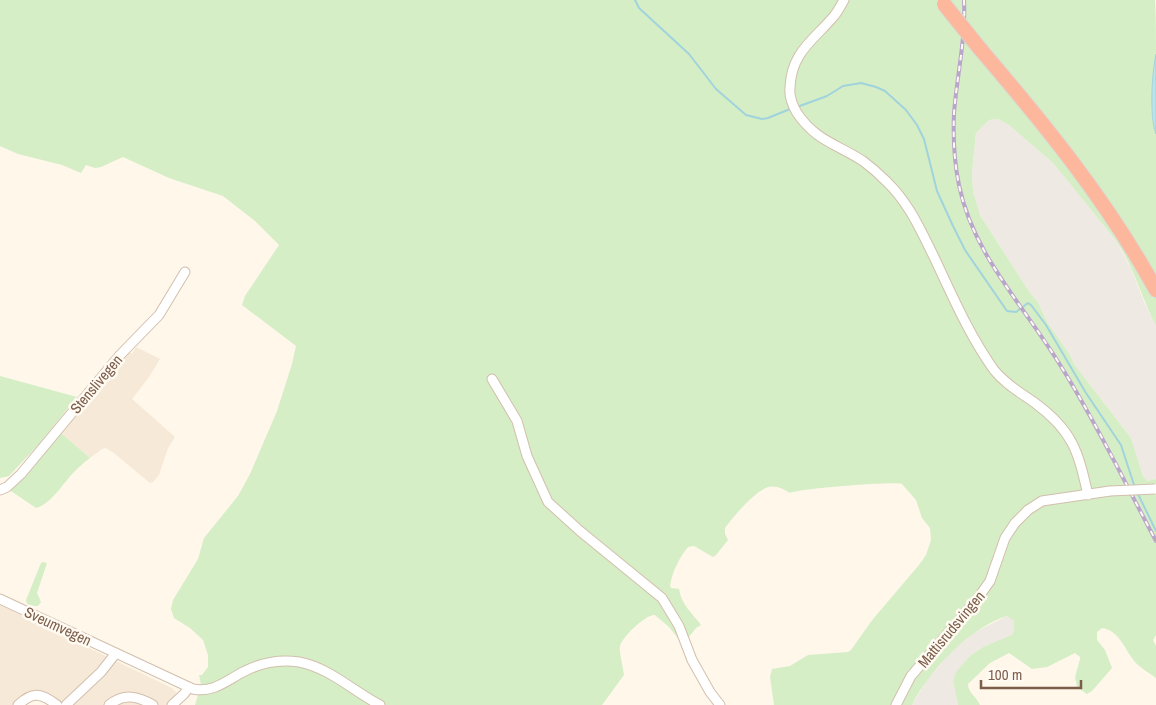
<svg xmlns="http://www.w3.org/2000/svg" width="1156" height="705" font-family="'Archivo Narrow',sans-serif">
<rect width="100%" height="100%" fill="#fef7ea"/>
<path fill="#f7e9d7" d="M136 347 160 359 149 377 132 399 175 437 168 448 159 475 153 482 150 483 114 453 106 448 102 449 90 458 61 433 127 351 132 354Z
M0 605 172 688 181 697 177 705H74L71 702 62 705 47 695 16 705H0Z"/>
<path fill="#efe9e3" d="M998 119 1009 125 1054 164 1117 242 1131 269 1145 304 1156 326V479L1147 481 1143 476 1131 438 1074 364 1070 355 1047 322 1038 302 1030 293 977 210 973 192 972 173 976 133 989 120Z
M1007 616 1014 620V629L1012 635 1007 639 983 647 970 656 953 681 958 705H912L927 680 951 652 975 632Z"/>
<path fill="#d5eec6" d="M0 0H1155C1156 18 1156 38 1156 55 1153 76 1148 115 1156 134V326C1142 299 1134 268 1117 242L1054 164 1009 125 998 119 989 120 976 133 972 173 973 192 980 215 1030 293 1038 302 1047 322 1070 355 1074 364 1131 438 1143 476 1147 481 1156 479V635L1153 640 1156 646V678C1148 672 1137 666 1132 658 1124 647 1118 630 1102 628L1097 632V640L1105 650 1112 668 1092 691 1087 694 1077 687 1075 677 1080 659V657L1075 653 1047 667 1032 669 1009 653 990 663 968 684C968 693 977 697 980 705H958L953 681 956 672 970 656 983 647 1012 635 1014 629V621L1007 616C969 628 930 670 912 705H774L770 677 772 669 790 666 808 655 848 652 851 650 873 619 919 565 926 555 931 540 930 528 922 518 916 500 902 484C893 481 798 489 790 493 784 489 776 485 768 487 755 491 733 517 725 528V534L728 540 716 555 713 557 694 546 688 547C679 558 672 572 670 586L671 588 679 589C681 604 692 613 701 625L696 628 684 643 681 642 669 627 655 615C646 614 622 637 620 646 619 652 623 667 624 675L602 705H195L201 685 199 675H202L208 667V655L203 640 190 628 174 618 171 609 173 600 198 559 204 538 238 496 250 474 277 411 292 364 296 346 242 305 245 296 279 245 255 221 223 196 169 178 123 157 101 167 95 168 86 165 81 173 62 165 18 154 0 146Z
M0 376 77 397 40 443 9 476 0 478Z
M61 433 90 458C85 462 81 465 77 469 65 480 52 504 36 508L11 491 13 486Z
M43 562 47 563 37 593 41 602 38 606H34L27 604 26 600 41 563Z"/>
<path fill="#bce3ea" stroke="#a1d3dd" d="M1156 54V134C1149 116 1152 73 1156 54Z"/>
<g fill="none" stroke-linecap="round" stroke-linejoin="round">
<path stroke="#a1d3dd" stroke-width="2" d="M635 0 639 8 689 54 716 89 746 115 762 119 768 118 790 109
M797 107 827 96 843 86 861 83 876 87 885 91 906 110 917 125 924 139 937 191 953 226 965 250 1007 311 1016 312 1028 303 1031 305 1046 325 1086 393 1121 445 1135 488
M1137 492 1156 531"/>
<g stroke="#d2bfad" stroke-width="11">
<path id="minor" d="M844 0C841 5 838 11 834 16 814 40 791 52 790 88 789 96 793 106 797 113 816 141 837 144 863 161 871 167 879 174 886 181 909 203 920 229 934 257 952 295 969 335 994 370 1005 384 1021 393 1035 403 1073 431 1078 451 1088 495
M492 379 517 421 527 456 548 502 580 531 662 598 679 626 692 660 710 692 720 705
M0 490 7 487 21 474 120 355 159 315 185 272
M0 599 193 689C213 693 226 681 243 672 260 663 279 659 299 662 330 668 353 691 380 705
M18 705C33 691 41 693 57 705
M66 705 101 672 116 653
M109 705C124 693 138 696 153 705
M172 705 184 694 189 687
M896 705 911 676 978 598 990 581 1005 538 1015 523 1028 510 1042 501 1110 491"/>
</g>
<g stroke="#ddd5d0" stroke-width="16">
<path id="highway" d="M981 50C1046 126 1108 202 1156 290"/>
</g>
<use href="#minor" stroke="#fff" stroke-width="9"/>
<use href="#highway" stroke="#fcb79d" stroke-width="14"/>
<g stroke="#baa5cb" stroke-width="4">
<path id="rail" d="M964 0C966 38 957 75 954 113 953 137 954 161 959 185 973 255 1026 308 1062 368 1097 424 1125 483 1156 541"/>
</g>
<use href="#rail" stroke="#fffaf2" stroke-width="2" stroke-dasharray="5.5" stroke-linecap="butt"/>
<g stroke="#d2bfad" stroke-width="11" stroke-linecap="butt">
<path id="minor-bridge" d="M1110 491 1155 489"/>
</g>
<g stroke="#ddd5d0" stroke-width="16" stroke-linecap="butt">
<path id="highway-bridge" d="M944 4 981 50"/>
</g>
<use href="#minor-bridge" stroke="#fff" stroke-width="9"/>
<use href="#highway-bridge" stroke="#fcb79d" stroke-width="14"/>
</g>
<g text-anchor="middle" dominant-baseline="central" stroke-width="5" stroke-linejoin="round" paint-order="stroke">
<g font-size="15" fill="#7c5d4a" stroke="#fffaf2">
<text transform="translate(96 384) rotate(-50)">Stenslivegen</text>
<text transform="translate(58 626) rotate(25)">Sveumvegen</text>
<text transform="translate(951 629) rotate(-50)">Mattisrudsvingen</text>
</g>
</g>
<path d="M981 680v8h100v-8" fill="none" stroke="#7c5d4a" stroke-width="2.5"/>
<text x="988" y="680" font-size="15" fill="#7c5d4a" stroke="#fffaf2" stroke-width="4" paint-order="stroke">100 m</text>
</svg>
